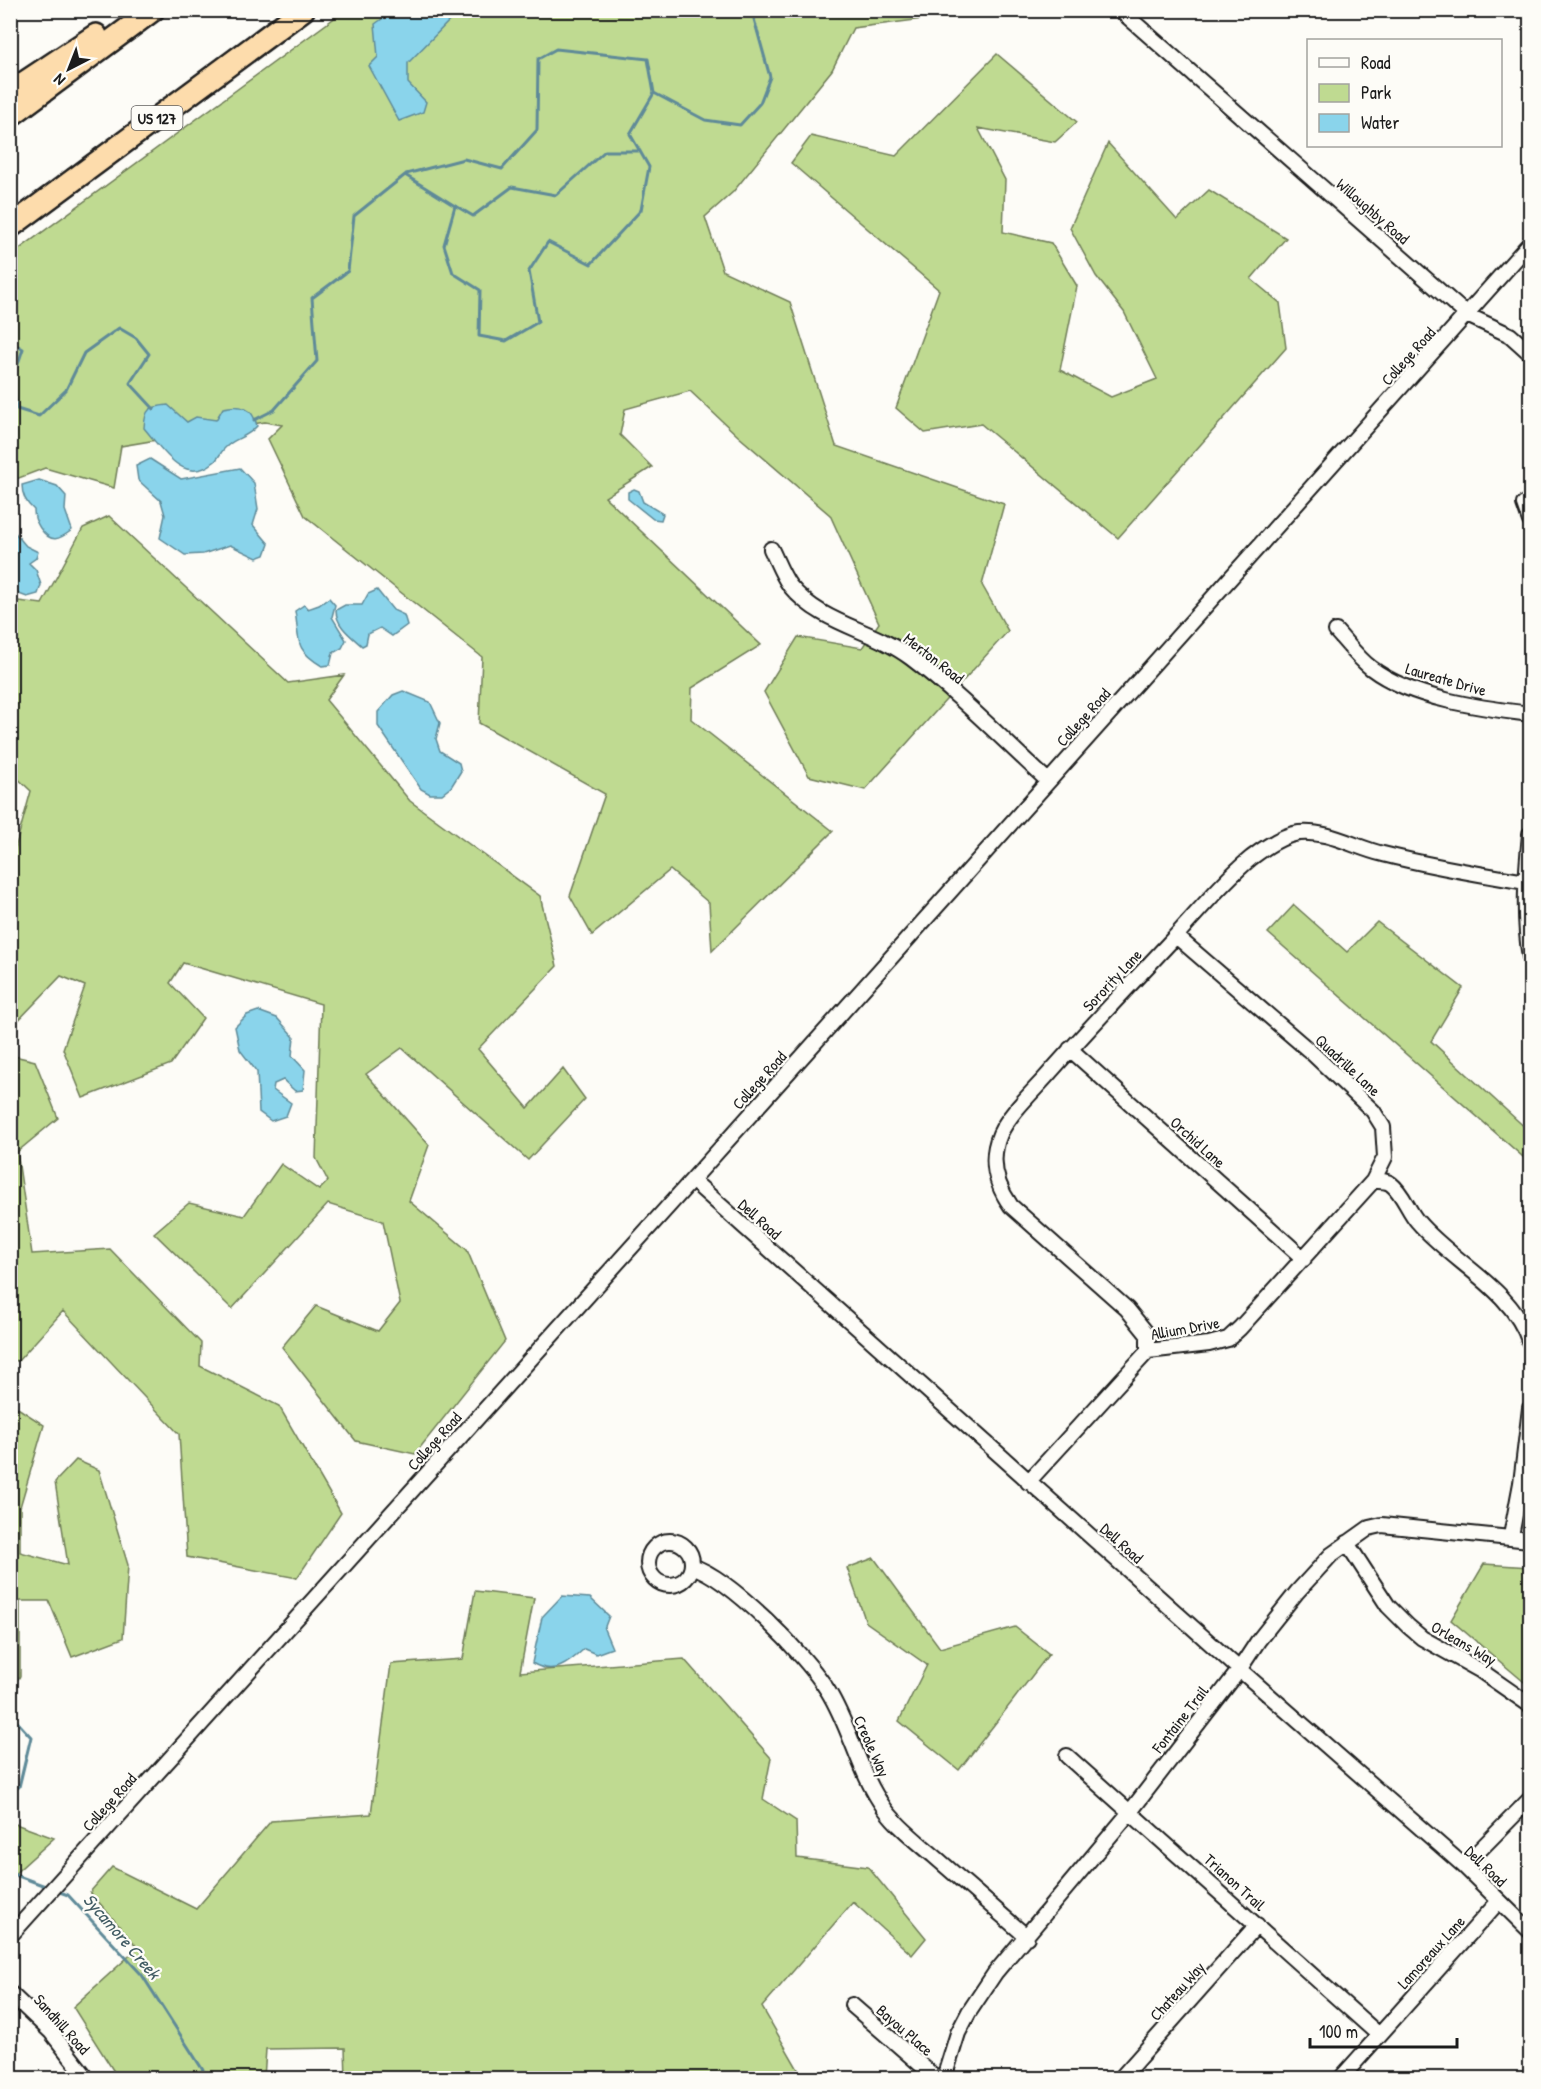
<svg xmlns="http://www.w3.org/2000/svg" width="1541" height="2089" font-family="'Patrick Hand',sans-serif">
<rect width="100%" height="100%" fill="#fdfcf7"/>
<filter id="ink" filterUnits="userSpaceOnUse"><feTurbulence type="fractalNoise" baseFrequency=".0167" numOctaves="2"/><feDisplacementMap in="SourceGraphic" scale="12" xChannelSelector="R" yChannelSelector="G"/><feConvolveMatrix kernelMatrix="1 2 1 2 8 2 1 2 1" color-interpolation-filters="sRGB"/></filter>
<g filter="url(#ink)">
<path fill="#bfda91" stroke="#6e7b56" stroke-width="1.5" d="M344 11H942L947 16 853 28 832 70 733 192 705 217 723 271 790 302 836 446 1004 504 982 585 1008 631 865 790 809 776 764 692 798 637 862 648 879 623 830 515 738 436 690 391 625 409 620 435 652 467 605 497 761 645 692 688 691 719 833 831 712 951 709 903 670 870 592 935 570 896 605 794 479 723 482 657 305 516 268 439 282 425 265 422 121 446 114 488 45 468 11 481 10 256Z
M997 54 1077 122 1055 142 978 128 1005 180 1003 232 1051 243 1077 286 1060 370 1111 397 1157 379 1124 312 1096 276 1070 228 1108 143 1177 220 1209 190 1286 238 1251 279 1280 303 1286 348 1118 538 981 424 925 433 896 408 939 290 791 163 811 136 896 156Z
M109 516 288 683 344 675 326 700 410 801 540 896 557 966 478 1049 528 1108 563 1069 585 1099 528 1160 402 1048 366 1074 429 1145 409 1201 467 1250 505 1341 415 1454 356 1441 282 1347 316 1306 378 1331 400 1303 383 1221 328 1204 232 1309 154 1233 189 1203 244 1216 281 1164 319 1190 328 1181 316 1158 321 1004 183 963 170 983 203 1018 171 1064 83 1098 63 1049 85 986 61 976 11 1028V863L31 791 11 772V600L42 604 83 528Z
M1294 905 1347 952 1377 922 1463 988 1431 1041 1530 1132V1163L1268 933Z
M10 1055 35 1061 58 1118 17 1152 32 1254 110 1249 201 1343 200 1366 279 1406 341 1513 297 1578 187 1557 179 1434 63 1311 18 1361 11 1360Z
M10 1403 44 1425 20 1507V1552L68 1565 55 1482 76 1460 99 1470 128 1565 123 1638 72 1657 49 1601H20V1677L11 1685Z
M874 1558 940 1648 1015 1627 1049 1654 959 1770 899 1721 927 1665 866 1622 847 1568Z
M1484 1564 1530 1567V1687L1451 1620Z
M475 1591 534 1598 520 1672 684 1659 771 1758 763 1799 796 1821 797 1858 868 1867 926 1938 912 1955 853 1902 762 2007 803 2078H346L345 2048 266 2049 264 2078H118L73 2007 138 1948 90 1892 112 1867 196 1909 271 1821 371 1814 391 1664 463 1659Z
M10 1822 54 1838 11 1877H10Z"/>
<path fill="#8ad4eb" stroke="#5e8a98" stroke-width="1.5" d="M393 11H453L451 19 408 63V83L426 102 423 112 399 121 369 66 378 57 375 24Z
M168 405 187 422 196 417 216 420 223 408C240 404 253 407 257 426 247 438 236 437 226 447 221 451 219 458 214 462 184 487 162 449 144 428 145 408 149 407 168 405Z
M150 459 181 479 240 468 254 483 258 509 253 525 269 544 265 555 257 558 230 545 203 554 185 555 160 538 165 515 161 501 138 480 136 466Z
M39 480 57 486 66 496 65 510 72 530C59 540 51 544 40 528 36 521 34 518 34 510 27 504 22 496 22 485Z
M634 489 639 491 643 502 663 514 661 520 653 519 628 499V492Z
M11 528 26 546 38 552 36 558 29 563 36 570 41 585 38 594 27 597 11 591Z
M377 590 393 610 404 615 407 625 392 636 380 628 368 634 366 644 362 646C351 636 336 626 336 610L345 605H362L368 594Z
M329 598 335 605 332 617 346 640 342 648 333 653 330 665 322 666C293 649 300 640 295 611L304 605 308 609 319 605Z
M403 691 430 702 440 723 436 739 440 751 459 763 461 771 451 787 442 794H430L421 789 378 726V712L393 695Z
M258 1011 277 1018 294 1037 292 1056 305 1070 303 1090 295 1091 283 1080 274 1084 273 1090 291 1103 286 1116 271 1121 259 1112 257 1072 240 1050 235 1027 247 1015Z
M562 1596 590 1598 609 1616 604 1629 612 1648 596 1654 584 1649C568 1664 554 1676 532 1663L542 1617Z"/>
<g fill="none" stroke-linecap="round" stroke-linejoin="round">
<path stroke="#5e8a98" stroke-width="3" d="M406 174 464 159 502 169 537 130 538 59 556 49 648 59 654 93
M456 206 473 216 512 187 556 195 605 151H640
M10 341 23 349 13 378 17 409 39 416 66 390 84 353 119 328 136 338 149 354 130 383 154 409
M254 420 274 410 317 361 312 298 348 271 354 216 405 175 455 206 444 245 453 273 480 290 479 336 506 341 538 322 529 271 548 242 591 264 641 210 649 167 630 134 654 93 705 120 740 125 760 103 770 77 754 19 763 10
M10 1714 31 1737 19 1787 10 1789
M10 1873 48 1887
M57 1891 68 1895 142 1975 208 2078"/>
<g stroke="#1c1c1c" stroke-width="18">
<path id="minor" d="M1120 10 1467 315 1510 335 1530 353
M1524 504 1530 521
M771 549C777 561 782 575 790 586 822 625 873 629 911 658 960 695 1003 740 1048 781
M1336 631C1347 643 1358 658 1371 668 1412 699 1481 708 1530 714
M1530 834C1526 875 1523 916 1530 957
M1070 1049 1304 1259
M692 1180 1239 1669 1464 1866 1530 1931
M1373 1181C1379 1181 1386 1180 1391 1184 1403 1193 1408 1211 1418 1222 1453 1263 1513 1289 1530 1343
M1148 1351V1335L1127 1309 1011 1206C996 1185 989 1160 1000 1134 1010 1112 1036 1089 1052 1070 1091 1026 1132 983 1172 940 1198 912 1222 882 1251 858 1264 848 1283 835 1299 833 1328 830 1356 848 1383 854 1430 866 1477 874 1526 882
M1028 1482 1148 1351 1209 1344 1228 1339 1240 1328 1373 1181 1385 1157 1383 1127 1373 1111 1312 1053 1176 936
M1511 1536 1521 1483 1530 1408
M648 1563a22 22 0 1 1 44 0a22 22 0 1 1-44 0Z
M1347 1543 1388 1606 1408 1626 1422 1638 1481 1671 1530 1705
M692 1566C731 1579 806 1655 828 1691 851 1728 859 1774 885 1809 898 1827 918 1842 934 1856 965 1883 996 1910 1027 1937
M1067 1756 1379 2035
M1464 1866 1530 1799
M10 1936 692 1180 1530 243
M10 1993 51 2032 87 2078
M852 2005 936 2078
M944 2078 958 2033 969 2012 995 1973 1130 1812 1237 1673 1258 1641 1297 1592 1331 1555 1369 1528 1382 1525 1530 1540
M1121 2078 1257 1925
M1341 2078 1499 1901"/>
</g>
<g stroke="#1c1c1c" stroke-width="26">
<path id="highway" d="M10 92 96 35
M10 116 153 10
M10 227 303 10"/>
</g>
<use href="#minor" stroke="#fdfcf7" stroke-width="14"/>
<use href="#highway" stroke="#fddcac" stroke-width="21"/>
</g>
</g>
<g text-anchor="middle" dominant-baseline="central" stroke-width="4.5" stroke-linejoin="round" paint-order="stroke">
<rect fill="#fdfcf7" stroke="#605f5e" stroke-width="1.5" x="131.5" y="106" width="51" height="24" rx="4.5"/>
<g font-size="15" font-weight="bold" fill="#1c1c1c">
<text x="157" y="118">US 127</text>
</g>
<g font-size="16" fill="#1c1c1c" stroke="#fdfcf7">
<text transform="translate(1373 211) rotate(41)">Willoughby Road</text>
<text transform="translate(1408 356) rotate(-48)">College Road</text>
<text transform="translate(934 658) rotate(38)">Merton Road</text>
<text transform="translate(1446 679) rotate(16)">Laureate Drive</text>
<text transform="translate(1083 717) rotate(-48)">College Road</text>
<text transform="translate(1112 980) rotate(-47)">Sorority Lane</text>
<text transform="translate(1348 1065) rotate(43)">Quadrille Lane</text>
<text transform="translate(759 1080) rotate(-48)">College Road</text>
<text transform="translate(1198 1142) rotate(42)">Orchid Lane</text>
<text transform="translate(760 1219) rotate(42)">Dell Road</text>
<text transform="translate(1185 1328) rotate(-10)">Allium Drive</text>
<text transform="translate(434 1441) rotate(-48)">College Road</text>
<text transform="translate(1122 1543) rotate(42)">Dell Road</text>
<text transform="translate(1464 1643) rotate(30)">Orleans Way</text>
<text transform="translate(1180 1719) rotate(-52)">Fontaine Trail</text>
<text transform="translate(872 1746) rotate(66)">Creole Way</text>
<text transform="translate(109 1802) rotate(-48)">College Road</text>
<text transform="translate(1486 1866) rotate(44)">Dell Road</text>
<text transform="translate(1235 1882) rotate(42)">Trianon Trail</text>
<text transform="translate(1431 1952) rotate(-48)">Lamoreaux Lane</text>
<text transform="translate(1177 1991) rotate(-48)">Chateau Way</text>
<text transform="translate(62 2024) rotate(48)">Sandhill Road</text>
<text transform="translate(905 2030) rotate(41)">Bayou Place</text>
</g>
<g font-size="18" font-style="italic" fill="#425c64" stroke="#fdfcf7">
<text transform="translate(122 1936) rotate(49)">Sycamore Creek</text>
</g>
</g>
<rect width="1541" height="2089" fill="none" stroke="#fdfcf7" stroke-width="36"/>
<rect x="18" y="18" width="1505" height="2053" fill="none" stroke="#1c1c1c" stroke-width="2" filter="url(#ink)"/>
<rect x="1307" y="39" width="195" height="108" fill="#fdfcf7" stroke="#a3a29f" stroke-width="1.5"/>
<rect x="1319" y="58" width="30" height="9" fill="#fdfcf7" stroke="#a3a29f" stroke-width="1.5"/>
<text x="1361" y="69" font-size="18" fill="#1c1c1c">Road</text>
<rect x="1319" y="84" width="30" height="18" fill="#bfda91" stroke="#a3a29f" stroke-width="1.5"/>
<text x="1361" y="99" font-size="18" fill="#1c1c1c">Park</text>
<rect x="1319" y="114" width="30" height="18" fill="#8ad4eb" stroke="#a3a29f" stroke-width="1.5"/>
<text x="1361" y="129" font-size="18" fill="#1c1c1c">Water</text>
<g transform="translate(69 69) rotate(222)" stroke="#fdfcf7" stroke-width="4.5" paint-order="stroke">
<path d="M0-4.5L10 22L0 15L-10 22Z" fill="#1c1c1c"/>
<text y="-9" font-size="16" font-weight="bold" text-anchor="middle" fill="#1c1c1c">N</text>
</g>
<path d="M1310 2038v9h147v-9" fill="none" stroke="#1c1c1c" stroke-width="3"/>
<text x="1319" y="2038" font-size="18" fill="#1c1c1c" stroke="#fdfcf7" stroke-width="4.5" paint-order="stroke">100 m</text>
</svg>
